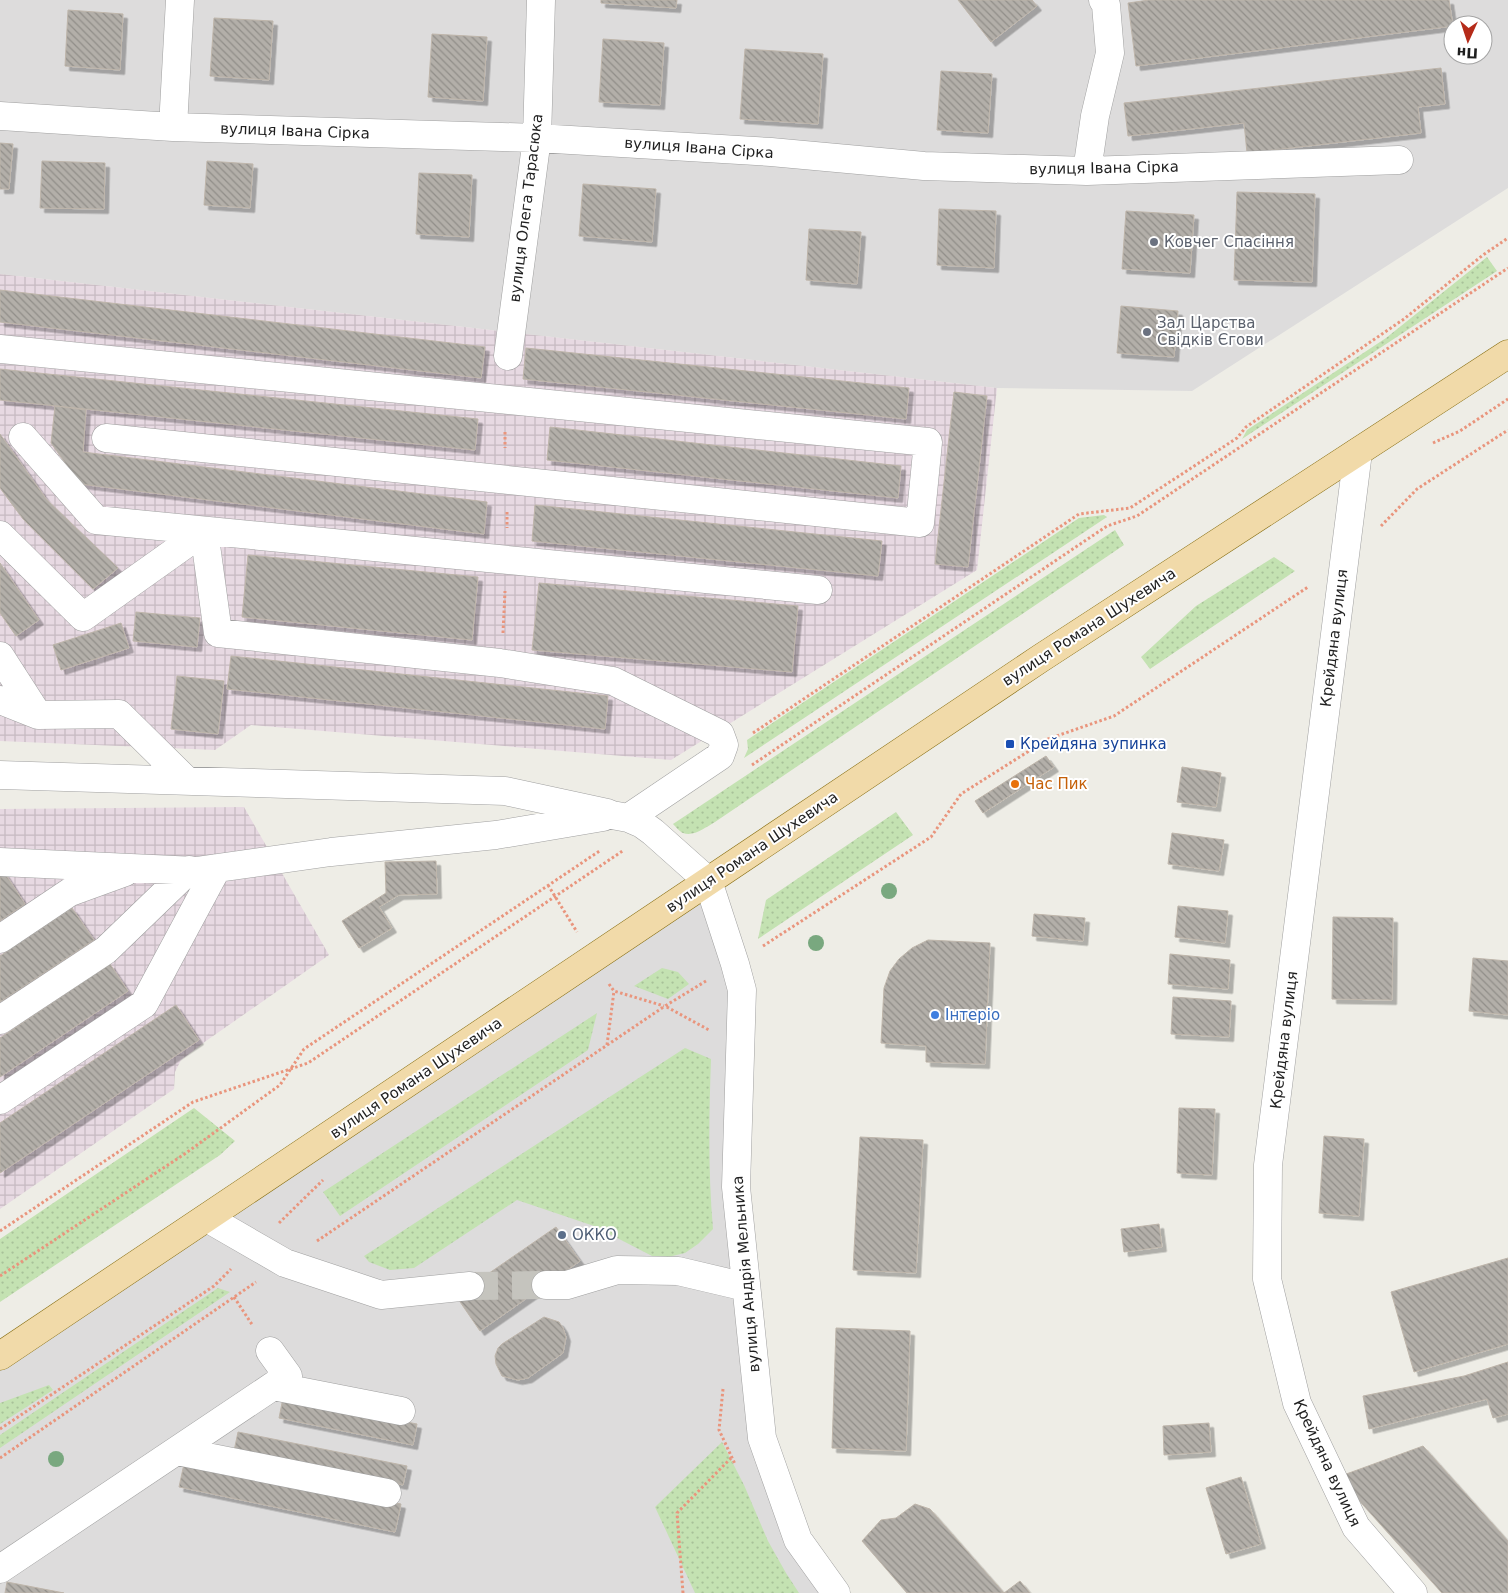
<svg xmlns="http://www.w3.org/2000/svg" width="1508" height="1593" font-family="'DejaVu Sans',sans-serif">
<defs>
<pattern id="industrial-grid" width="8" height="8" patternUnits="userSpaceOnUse" patternTransform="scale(1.25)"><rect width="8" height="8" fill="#e7d9e2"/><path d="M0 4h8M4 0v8" fill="none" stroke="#c6bac1"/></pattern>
<pattern id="grass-dots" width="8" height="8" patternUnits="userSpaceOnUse" patternTransform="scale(1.25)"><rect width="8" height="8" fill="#c4e2b2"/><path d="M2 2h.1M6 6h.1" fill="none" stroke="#a8c199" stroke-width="1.8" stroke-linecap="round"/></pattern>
<pattern id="building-back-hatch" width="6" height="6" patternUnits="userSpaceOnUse" patternTransform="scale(1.25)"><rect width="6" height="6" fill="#b3afa9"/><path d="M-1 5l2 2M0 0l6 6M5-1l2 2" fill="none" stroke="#918e89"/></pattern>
<filter id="shadow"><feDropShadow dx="4.5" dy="4.5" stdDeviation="0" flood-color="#0004"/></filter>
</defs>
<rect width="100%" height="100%" fill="#eeede6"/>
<path fill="#dddcdc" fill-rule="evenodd" d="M0 0H1508V188L1192 391 997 388 0 274ZM1453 25H1483V55H1453Z
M708 881 735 964 736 1187 762 1438 836 1593H0V1356Z"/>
<path fill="url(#industrial-grid)" d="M0 274 997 388 977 570 671 760 251 725 215 750 0 741Z
M244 807 329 955 206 1041 181 1060 175 1072 174 1089 0 1209V809Z"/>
<path fill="url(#grass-dots)" d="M1487 257 1497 271 1242 439 1247 430 1386 338Z
M1104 515 1107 517 744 758 748 749 747 740 1079 518Z
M1115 530 1124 545 715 822C706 827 694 837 683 833 680 832 676 827 673 824Z
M1274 557 1295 571 1150 669 1141 657 1196 606Z
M896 812 913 835 758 939 766 900Z
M662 968 678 972 689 984 668 999 634 986Z
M597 1013 588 1050 340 1216 323 1192Z
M685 1048 711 1059C709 1116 708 1172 713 1229L698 1244 685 1253 668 1257 652 1256 594 1226 517 1200 414 1268 390 1270 369 1262 364 1256Z
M194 1108 235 1141 220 1155 0 1302V1239Z
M218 1288 230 1292 0 1448V1435Z
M49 1385 53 1390 0 1424V1403Z
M722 1442 744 1485 768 1541 786 1573 799 1593H695L655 1507Z"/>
<path fill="url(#building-back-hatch)" stroke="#beb5aa" filter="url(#shadow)" d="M601 0H677L676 8 601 3Z
M958 0H1032L1037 6 991 42Z
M1149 0H1449L1453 26 1136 66 1128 3Z
M68 10 123 14 120 70 65 66Z
M214 18 273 21 269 80 210 76Z
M432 34 487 37 483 101 428 97Z
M603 39 664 43 660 105 599 102Z
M745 49 823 54 818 124 740 119Z
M1441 68 1445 104 1418 107 1421 133 1247 153 1244 123 1128 136 1124 103Z
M941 71 992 74 988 133 937 130Z
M0 143 13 144 9 189H0Z
M42 161 105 163 104 209 40 208Z
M207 161 253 164 250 208 204 205Z
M419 173 472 175 469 237 416 234Z
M583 184 656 189 652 242 579 236Z
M1237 192 1315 194 1312 282 1234 280Z
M939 209 996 211 994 268 937 265Z
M1126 211 1194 215 1190 273 1122 269Z
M809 229 861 232 857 284 806 280Z
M0 290 485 347 481 378 0 322Z
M1121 306 1178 311 1174 357 1117 353Z
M526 348 909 388 906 419 523 379Z
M0 369 478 419 475 450 0 400Z
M954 392 987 396 968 567 935 564Z
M55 406 86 410 83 452 487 502 484 534 80 484 51 443Z
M550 427 901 466 898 498 547 460Z
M0 434 47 500 118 568 93 589 23 519 0 488Z
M535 505 882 541 878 576 532 541Z
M248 555 478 577 472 640 242 617Z
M0 563 39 620 16 636 0 613Z
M539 583 798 606 792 672 532 650Z
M136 612 200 618 197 647 133 641Z
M121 623 129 648 61 670 53 645Z
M231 656 608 696 605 729 227 689Z
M177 676 224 681 218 734 171 729Z
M1046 756 1054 767 983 813 975 801Z
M1182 767 1221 773 1216 807 1177 802Z
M1172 833 1224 840 1219 871 1168 864Z
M436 861 437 894 399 895 379 907 392 928 359 948 342 921 386 893 385 862Z
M4 872 25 904 0 921V874Z
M1178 906 1228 911 1225 943 1175 937Z
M72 908 94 940 0 1002V956Z
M1034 914 1085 918 1083 941 1032 936Z
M1333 917 1393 918 1392 1000 1332 999Z
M928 940 990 943 985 1064 926 1062V1046L881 1043 884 988 890 971 899 959 912 948Z
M1170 954 1230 960 1228 989 1168 984Z
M1473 958 1508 961V1015L1469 1011Z
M110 964 128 991 0 1077V1038Z
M1173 997 1231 1001 1229 1037 1171 1034Z
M176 1005 199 1040 0 1173V1123Z
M1179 1108 1215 1109 1212 1175 1177 1173Z
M1324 1136 1364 1139 1359 1216 1319 1213Z
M860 1137 923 1140 916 1273 853 1270Z
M1159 1224 1162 1247 1124 1252 1121 1229Z
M556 1227 580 1261 480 1331 456 1296Z
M1508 1258V1344L1414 1372 1391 1292Z
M544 1317 559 1322 563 1328 566 1337 563 1353 528 1378 518 1380 502 1376 496 1364 495 1356 498 1348 502 1344Z
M836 1328 910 1331 906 1451 832 1448Z
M1508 1362V1414L1493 1418 1487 1399 1369 1429 1363 1396 1464 1376Z
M283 1398 417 1424 413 1445 279 1418Z
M1209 1423 1211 1452 1164 1455 1163 1426Z
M238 1432 407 1466 403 1485 234 1451Z
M1423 1446 1508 1541V1593H1442L1338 1477Z
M185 1459 401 1504 395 1532 179 1487Z
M1241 1477 1261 1544 1226 1554 1206 1488Z
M915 1504 930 1509 1004 1593 1020 1581 1030 1593H907L862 1541 881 1520 896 1518Z
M7 1582 64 1593H5Z"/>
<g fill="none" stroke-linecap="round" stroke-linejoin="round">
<path stroke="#c5c4be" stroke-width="28" stroke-dasharray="28 14" stroke-linecap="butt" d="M470 1286 546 1285"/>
<g stroke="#a0a0a0" stroke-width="29">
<path id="minor" d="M0 116 173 127 537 138 771 152 924 166 1087 171 1399 160
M173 127 180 0
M1087 171 1095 116 1110 53 1106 5 1103 0
M0 349 928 442 920 523 106 438
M508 356 537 138 541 0
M23 437 96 520 818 590
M1358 452 1268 1165 1267 1279 1297 1403 1356 1527 1413 1593
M204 531 218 633 500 663 613 681 720 734 724 745 720 756 628 818
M0 535 83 617 204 531
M0 656 38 715 119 714 187 781
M0 700 38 715
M0 775 505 791 607 813 612 815 628 818 642 824 653 832 708 881 735 964 742 990 736 1187 762 1438 798 1540 836 1593
M0 862 196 871 331 852 496 835 603 817
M0 939 70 892 125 872
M0 1020 106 950 189 870
M0 1100 144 1004 217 868
M207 1218 285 1263 381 1295 470 1286
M546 1285H567L617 1270 678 1271 746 1287
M273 1386 401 1411
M177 1451 387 1493
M0 1569 288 1376 270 1351"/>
</g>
<g stroke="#876e12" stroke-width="29">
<path id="major" d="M0 1356 1041 658 1508 354"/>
</g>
<path stroke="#e9957d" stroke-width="3" stroke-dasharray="2.5 2.5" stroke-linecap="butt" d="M505 432V448
M1433 443 1460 431 1508 399
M507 512V528
M1381 526 1417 489 1508 430
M503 633 505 591
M753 733 1079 514 1130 508 1237 438 1246 427 1404 319 1483 255 1508 238
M752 765 1107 526 1137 516 1508 268
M548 885 577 932
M763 946 931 837 961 794 1048 739 1114 716 1308 587
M706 981 665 1006 709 1030
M609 984 614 991 664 1006
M607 1045 614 991
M279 1223 323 1180
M0 1231 193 1102 308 1063 624 850
M317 1241 665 1006
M0 1276 186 1153 280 1085 304 1049 601 850
M234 1297 253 1326
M723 1389 719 1430 735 1464
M0 1429 214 1286 231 1269
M0 1458 256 1282
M683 1593 677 1513 732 1457"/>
<use href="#minor" stroke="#fff" stroke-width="28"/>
<use href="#major" stroke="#f1daa9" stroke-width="28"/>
</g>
<g fill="#79a87f">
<circle cx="889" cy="891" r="8"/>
<circle cx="816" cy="943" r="8"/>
<circle cx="56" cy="1459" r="8"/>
</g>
<g fill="#6b7280" stroke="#fff" stroke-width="2">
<circle cx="1154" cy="242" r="5"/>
<circle cx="1147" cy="332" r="5"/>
</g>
<rect fill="#1a4fb4" stroke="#fff" stroke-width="2" x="1005" y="739" width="10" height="10" rx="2.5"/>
<circle fill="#e8710a" stroke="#fff" stroke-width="2" cx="1015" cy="784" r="5"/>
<circle fill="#3f7fe0" stroke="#fff" stroke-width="2" cx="935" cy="1015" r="5"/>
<circle fill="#5c6f8a" stroke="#fff" stroke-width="2" cx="562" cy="1235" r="5"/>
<g text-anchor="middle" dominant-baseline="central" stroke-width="4" stroke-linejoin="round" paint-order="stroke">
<g font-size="15" fill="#1f1f1f" stroke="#fff">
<text transform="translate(295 131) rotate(2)">вулиця Івана Сірка</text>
<text transform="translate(699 148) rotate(4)">вулиця Івана Сірка</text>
<text transform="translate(1104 168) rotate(-1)">вулиця Івана Сірка</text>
<text transform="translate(526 208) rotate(-83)">вулиця Олега Тарасюка</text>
<text transform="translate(1089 627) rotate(-33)">вулиця Романа Шухевича</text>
<text transform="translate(1334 638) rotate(-83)">Крейдяна вулиця</text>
<text transform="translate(752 852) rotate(-34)">вулиця Романа Шухевича</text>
<text transform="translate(1284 1040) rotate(-83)">Крейдяна вулиця</text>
<text transform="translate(416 1078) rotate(-34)">вулиця Романа Шухевича</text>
<text transform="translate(746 1274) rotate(-95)">вулиця Андрія Мельника</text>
<text transform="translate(1327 1463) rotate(65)">Крейдяна вулиця</text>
</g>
<g font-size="15" fill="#5b616d" stroke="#fff" text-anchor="start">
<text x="1164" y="242">Ковчег Спасіння</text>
<text x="1157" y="323">Зал Царства<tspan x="1157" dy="17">Свідків Єгови</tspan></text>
</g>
<g font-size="15" fill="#164399" stroke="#fff" text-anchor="start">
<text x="1020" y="744">Крейдяна зупинка</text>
</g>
<g font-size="15" fill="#c56008" stroke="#fff" text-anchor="start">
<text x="1025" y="784">Час Пик</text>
</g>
<g font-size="15" fill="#366cbe" stroke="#fff" text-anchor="start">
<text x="945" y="1015">Інтеріо</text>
</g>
<g font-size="15" fill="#4e5e75" stroke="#fff" text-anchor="start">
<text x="572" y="1235">ОККО</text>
</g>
</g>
<g transform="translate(1468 40) rotate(183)"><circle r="24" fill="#ffffff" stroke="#a5a5a5"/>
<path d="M0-4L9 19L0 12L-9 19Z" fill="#b52b19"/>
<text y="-8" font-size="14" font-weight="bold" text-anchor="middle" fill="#1f1f1f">Пн</text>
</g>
</svg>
